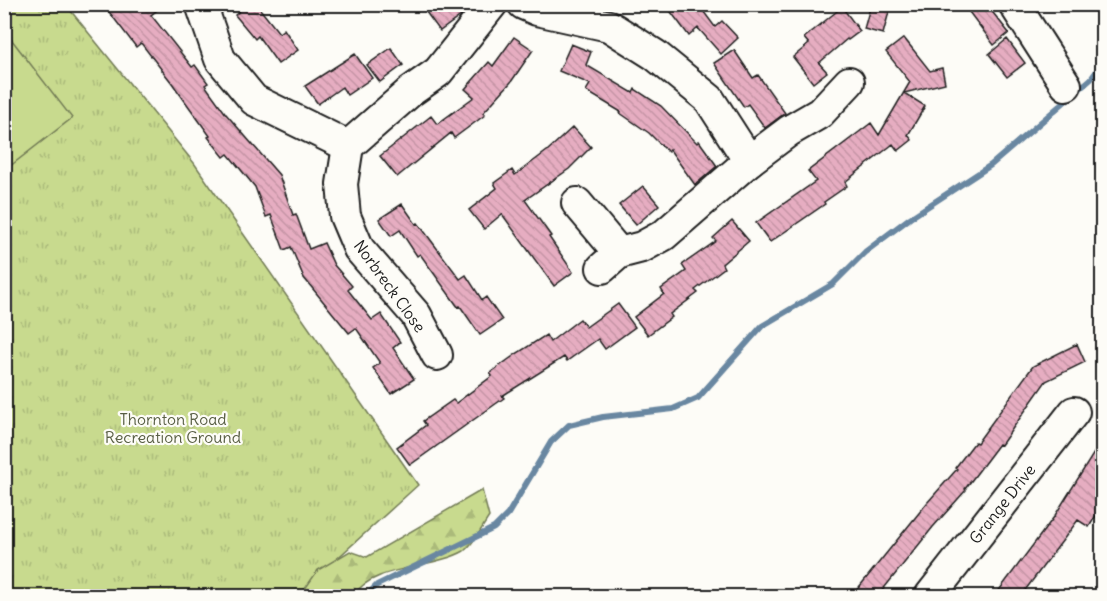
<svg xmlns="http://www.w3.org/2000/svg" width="1107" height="601" font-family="Delius,sans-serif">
<defs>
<pattern id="grass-tufts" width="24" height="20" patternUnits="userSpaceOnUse" patternTransform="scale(1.5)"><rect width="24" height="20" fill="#c8da8e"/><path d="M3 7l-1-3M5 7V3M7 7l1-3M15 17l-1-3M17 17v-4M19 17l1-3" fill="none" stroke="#abba7a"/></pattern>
<pattern id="forest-firs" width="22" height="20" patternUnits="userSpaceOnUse" patternTransform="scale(1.5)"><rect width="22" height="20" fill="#c8da8e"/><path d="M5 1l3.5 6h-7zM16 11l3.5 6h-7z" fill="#abba7a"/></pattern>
<pattern id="building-back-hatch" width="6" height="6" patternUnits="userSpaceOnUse" patternTransform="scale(1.5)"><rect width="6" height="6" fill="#e6adc1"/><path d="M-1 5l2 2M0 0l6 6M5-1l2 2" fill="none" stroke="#c594a5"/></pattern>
</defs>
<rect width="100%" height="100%" fill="#fdfcf7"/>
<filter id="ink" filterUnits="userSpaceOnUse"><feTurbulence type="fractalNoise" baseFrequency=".0167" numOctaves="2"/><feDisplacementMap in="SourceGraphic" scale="12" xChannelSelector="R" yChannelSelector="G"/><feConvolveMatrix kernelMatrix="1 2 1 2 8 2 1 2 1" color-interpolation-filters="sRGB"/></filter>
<g filter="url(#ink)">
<path fill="url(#grass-tufts)" stroke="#727b55" stroke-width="1.5" d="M4 5H66L194 163 418 485 319 575 306 596H5Z"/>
<path fill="url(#forest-firs)" stroke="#727b55" stroke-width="1.5" d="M482 490 489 517C482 527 474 544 464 551 435 568 369 566 354 596H300L318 570 350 551 367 557Z"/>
<path fill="#c8da8e" stroke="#727b55" stroke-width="1.5" d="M5 31 72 118 5 170Z"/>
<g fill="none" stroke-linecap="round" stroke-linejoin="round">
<path stroke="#6987a1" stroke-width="6" d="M366 596 377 585 494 528 508 514 551 442 569 425 603 417 673 409 698 398 762 326 833 284 865 252 910 218 991 165 1091 79 1102 64"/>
</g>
<path fill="url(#building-back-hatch)" stroke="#1c1c1c" stroke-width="1.5" d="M103 4H165L151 15 192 67 195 65 208 83 205 85 226 114 279 175 293 215 296 214 309 249 324 243 334 265 352 286 348 290 372 320 381 314 400 342 393 348 414 379 391 394 373 368 380 363 356 328 349 333 304 278 291 247 284 250 271 215 266 217 255 187 228 154 224 157 208 137 210 136 172 83 141 43 136 47Z
M247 4H256L279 33 284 29 298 50 278 64 258 36 255 39 235 15Z
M420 4H454L462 15 440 31Z
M665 4H698L715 27 722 21 738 38 721 54 698 28 689 36Z
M871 4 890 8 883 34 864 29Z
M963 4H986L1009 33 994 45Z
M842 7 860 31 848 40 847 39 819 63 827 72 813 83 793 57 809 44 804 38Z
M514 37 533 50 511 82 483 113 485 115 454 138 451 133 397 177 380 156 431 116 437 124 474 97 465 89 489 62 493 66Z
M904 38 930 71 942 68 945 83 904 93 925 106 908 135 912 140 898 151 893 144 845 182 847 186 824 202 825 204 770 242 756 223 816 181 808 171 871 123 879 135 910 82 886 52Z
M1007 39 1025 63 1007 77 989 54Z
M571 44 591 52 586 65 633 93 635 89 661 106 697 143 699 141 717 166 695 185 670 150 668 152 649 133 620 113 621 112 586 91 590 84 559 71Z
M391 48 403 65 380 82 367 65Z
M734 50 753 78 758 75 785 113 765 128 748 104 744 107 714 63Z
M355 54 372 78 347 95 342 87 318 104 305 86Z
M573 127 591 147 569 169 525 200 551 236 549 237 573 272 554 286 502 214 484 229 469 210 497 188 494 183 512 170 515 175 547 151Z
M643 186 659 205 636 225 619 205Z
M402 204 416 224 418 223 460 279 466 275 482 300 486 297 502 320 480 335 460 306 458 307 420 254 417 256 400 230 391 236 379 219Z
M732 221 749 241 722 264 724 268 695 290 698 293 670 314 672 317 648 335 634 317 664 294 661 289 686 271 682 265 716 241 713 238Z
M618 304 635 327 605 349 598 339 567 361 564 357 502 396 504 398 410 465 397 447 426 425 423 421 453 400 456 403 492 376 490 373 516 354 546 335 550 342 580 319 586 327Z
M1077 344 1085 362 1046 381 1001 445 999 444 965 489 966 490 933 527 877 597H851L927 503 957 469 955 468 975 442 977 443 1033 366Z
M1102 440V506L1089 527 1078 520 1020 597H994L1054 517Z"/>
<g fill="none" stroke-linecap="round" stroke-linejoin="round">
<g stroke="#1c1c1c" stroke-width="34">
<g id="minor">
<path d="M201 4 220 59 254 100 348 146"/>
<path d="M523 4 537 10 609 26 655 55 709 99 749 161"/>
<path d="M1014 4 1066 85"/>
<path d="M577 203 619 253 602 268"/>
<path d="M619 253 642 247 664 235 749 161 789 131 820 113 849 82"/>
<path d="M437 355 416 315 359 249 345 216 342 184 348 146 411 91 438 72 492 4"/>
<path id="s1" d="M930 596 1074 412"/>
</g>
</g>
<use href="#minor" stroke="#fdfcf7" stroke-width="30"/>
</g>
</g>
<g text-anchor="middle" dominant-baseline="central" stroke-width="4.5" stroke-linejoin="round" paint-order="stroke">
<g font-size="16" fill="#1c1c1c" stroke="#fdfcf7">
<text transform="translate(390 286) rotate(54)">Norbreck Close</text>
<text stroke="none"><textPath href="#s1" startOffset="117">Grange Drive</textPath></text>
</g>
<g font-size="16" fill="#585e44" stroke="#fdfcf7">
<text x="173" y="419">Thornton Road<tspan x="173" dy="18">Recreation Ground</tspan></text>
</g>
</g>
<rect width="1107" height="601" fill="none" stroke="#fdfcf7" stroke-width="24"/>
<rect x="12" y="12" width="1083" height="577" fill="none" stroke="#1c1c1c" stroke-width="2" filter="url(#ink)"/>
</svg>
